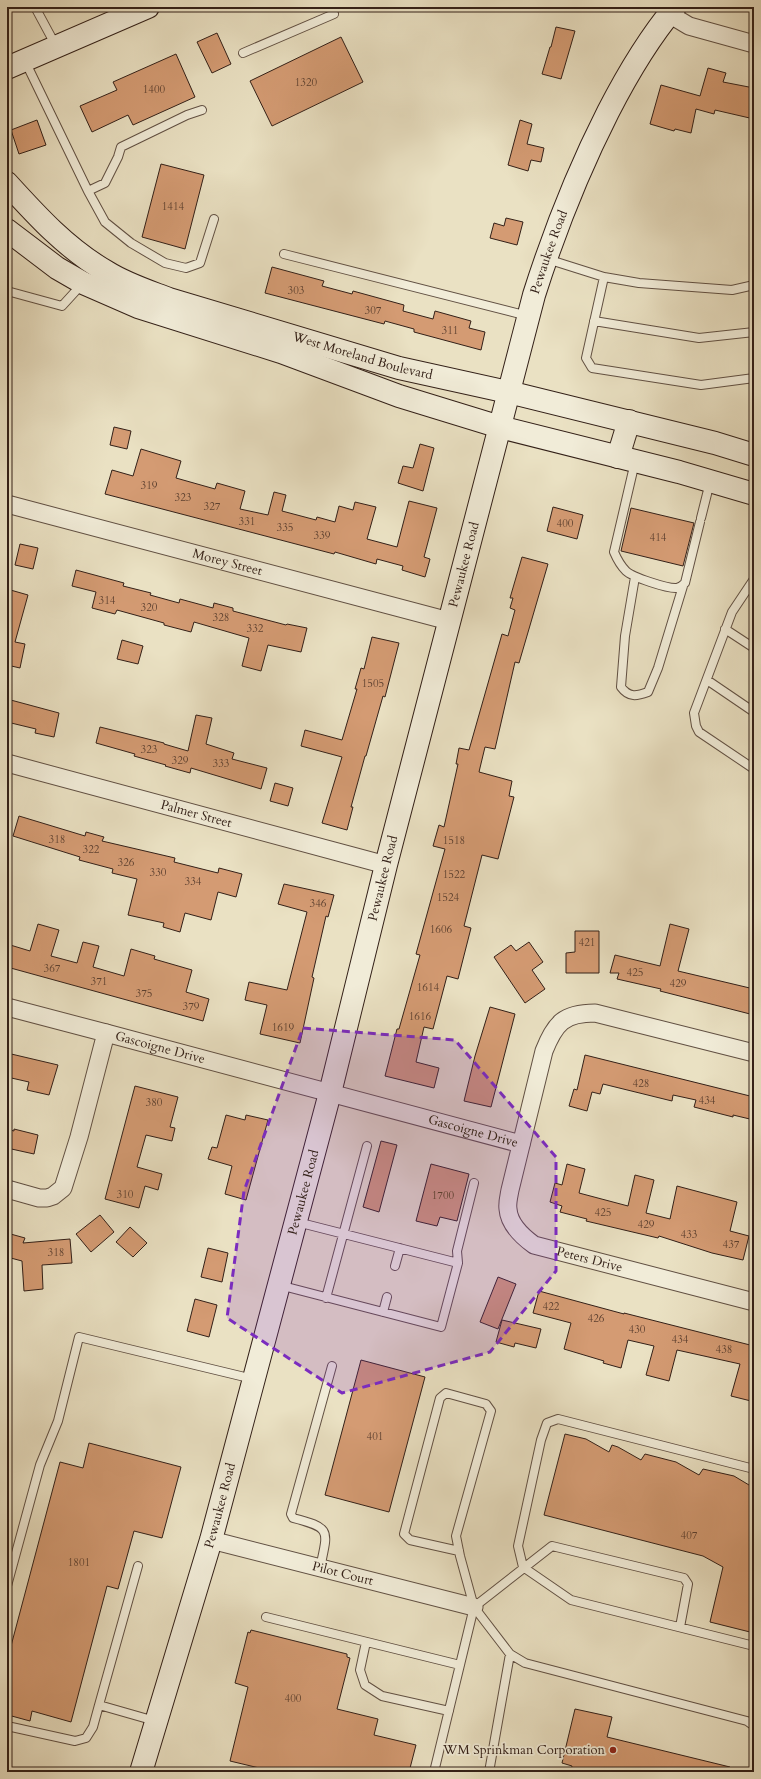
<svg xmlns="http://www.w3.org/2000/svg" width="761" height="1779" font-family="Cardo,serif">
<rect width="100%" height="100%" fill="#eae1c3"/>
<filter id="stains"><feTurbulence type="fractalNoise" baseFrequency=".005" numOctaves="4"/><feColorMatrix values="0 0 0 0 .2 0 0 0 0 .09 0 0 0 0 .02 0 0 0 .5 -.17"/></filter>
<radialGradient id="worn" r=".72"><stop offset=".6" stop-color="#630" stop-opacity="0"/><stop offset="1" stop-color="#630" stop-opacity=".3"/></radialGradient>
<path fill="#d49b73" stroke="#332018" d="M556 27 575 31 561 79 542 74 550 47H551Z
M217 33 231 64 212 73 197 42Z
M341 37 363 82 272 126 250 81Z
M176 54 195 97 133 125 128 115 92 132 80 106 117 90 113 82Z
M708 68 726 73 723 82 754 88V119L715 110 714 114 696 109 691 133 675 129 674 131 650 124 661 85 700 96Z
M37 120 46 145 19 154 11 130Z
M520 120 532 124 527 144 544 148 541 162 531 160 528 171 508 165Z
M161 164 204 175 185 249 142 237Z
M506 218 523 222 517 245 490 238 494 223 504 226Z
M272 267 324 281 322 286 352 294 353 291 404 305 403 311 433 319 435 311 471 321 469 328 485 332 481 350 414 332V329L385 321 384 324 265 293Z
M114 427 131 431 127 449 110 445Z
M420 444 434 448 423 491 398 483 403 466 413 468Z
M141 449 181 461 176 478 215 489 217 483 245 491 240 509 268 515 274 492 286 495 282 511 316 520 317 517 335 522 339 506 353 510 355 502 376 507 367 539 397 547 409 501 437 508 424 557 430 559 425 577 402 570 403 566 377 559 376 564 335 552 334 554 105 494 112 470 133 476Z
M553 507 583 515 577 539 547 531Z
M631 508 694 523 683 566 621 551Z
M20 544 38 548 33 569 15 565Z
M522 557 548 564 519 663 515 662 495 749 485 747 479 772 512 781 509 796 514 797 498 859 482 855 464 926 471 928 458 979 447 976 433 1029 424 1027 416 1062 439 1068 434 1088 385 1076 397 1029H399L420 955 416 954 445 849 433 846 439 825 444 827 458 764H456L459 748 469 750 502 634 508 636 515 610 510 608 513 598H510Z
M76 570 124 583 123 586 151 593 150 595 179 603 180 599 213 608 214 603 233 608V611L286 625 287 624 307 628 301 652 268 645 261 671 242 666 249 638 194 622 191 632 164 625V623L117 610 115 614 92 608 96 592 72 586Z
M7 589 28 595 15 642 25 644 20 668 7 665Z
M372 637 399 643 385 697 383 696 366 756H365L351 807H353L347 830 322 823 342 757 301 746 305 730 342 740 357 689H355L361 668 364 669Z
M122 640 143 646 138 664 117 659Z
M7 699 59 713 54 737 35 733 36 729 7 722Z
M196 715 212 718 206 744 234 753 232 759 267 768 261 789 191 768 190 773 165 766 166 765 134 756 135 754 96 743 100 727 164 743V744L188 751Z
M275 783 293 788 288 806 270 801Z
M19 816 85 836 86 832 104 837 102 841 175 858 174 862 218 873 219 868 242 874 236 897 218 892 211 920 185 913 180 932 163 927 164 923 128 915 137 879 112 873 113 869 79 860 80 857 13 836Z
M284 884 334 895 328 917 326 916 312 977 314 978 300 1043 260 1034 267 1005 245 1000 249 982 287 990 307 912 278 904Z
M38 924 59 930 51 956 77 963 83 942 99 946 93 967 124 976 131 949 155 956 154 959 192 970 186 992 209 999 203 1021 7 967V944L30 951Z
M670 924 689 929 678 971 754 989V1015L660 991 661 989 617 979 619 973H610L615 955 660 966Z
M575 931H599V973H566V953L575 952Z
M529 942 543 962 532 970 545 989 525 1003 494 957 511 945 516 951Z
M490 1007 515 1014 491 1107 464 1101 475 1056Z
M7 1053 58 1065 49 1095 27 1090 29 1082 7 1077Z
M585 1055 754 1097V1120L733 1115V1117L694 1107 696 1100 673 1095 672 1101 603 1084 600 1094 592 1092 587 1111 569 1106 574 1089 577 1090Z
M135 1086 178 1097 170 1127 175 1128 172 1141 146 1135 137 1167 162 1174 158 1190 145 1186 139 1208 105 1199Z
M226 1115 245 1120 246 1115 268 1120 246 1200 225 1194 232 1166 208 1159 212 1147 217 1148Z
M7 1129 14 1131V1129L38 1135 34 1154 7 1148Z
M381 1141 397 1145 379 1212 363 1207Z
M431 1164 469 1174 457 1221 440 1217 437 1226 416 1221Z
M567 1164 585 1169 579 1193 628 1206 635 1175 654 1180 646 1213 670 1219 677 1186 737 1202 730 1231 749 1236 743 1260 712 1253 659 1236 658 1238 586 1221 587 1219 560 1212 562 1206 550 1202 555 1183 562 1185Z
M100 1215 114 1232 91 1252 76 1234Z
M130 1227 147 1243 133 1257 116 1242Z
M7 1233 25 1238 23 1243 70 1239 72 1263 42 1265 43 1289 24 1291 22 1261 7 1257Z
M208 1248 228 1253 222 1282 201 1277Z
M498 1277 516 1284 498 1329 480 1322Z
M539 1291 624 1314V1313L754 1346V1389L751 1401 731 1396 740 1364 677 1350 669 1381 646 1375 654 1346 628 1340 621 1368 603 1363 604 1361 564 1349 571 1323 533 1313Z
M195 1299 217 1305 209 1337 187 1331Z
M502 1320 541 1329 536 1348 515 1343 514 1347 496 1342Z
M361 1360 425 1377 389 1512 325 1495Z
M565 1434 586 1439 609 1452 612 1445 618 1447 641 1460 645 1454 676 1462 699 1475 703 1469 734 1476 754 1488V1633L710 1622 723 1567 703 1556 544 1515Z
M89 1443 181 1467 162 1538 134 1531 118 1589 107 1586 71 1722 32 1711 30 1721 8 1715 10 1706 7 1705V1661L60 1462 83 1468Z
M251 1630 347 1654V1657L350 1658 337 1709 378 1719 374 1735 416 1745 409 1772H276L230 1761 248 1687 235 1683 248 1632 250 1633Z
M575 1709 612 1717 607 1737 730 1767 729 1772H571L572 1766 562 1763Z"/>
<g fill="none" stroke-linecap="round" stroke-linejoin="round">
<g stroke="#615043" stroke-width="10">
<path id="lane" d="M35 7 56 46
M243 53 334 14 330 7
M25 61 88 191 105 183 118 157 121 147 187 115 202 110
M88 191 105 222 131 243 165 263 186 268 200 263 214 219
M284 254 528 316
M547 259 604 277 639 283 732 290 754 285
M604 277 586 358 592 368 701 385 754 378
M7 291 62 306 83 283
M594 321 699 338 754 332
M635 462 614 552C617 559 620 565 626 571 632 577 668 589 677 588 680 587 682 586 685 583L700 522
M701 518 710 482
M635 577 625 636 621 687C629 698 637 696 648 692L658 668 683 586
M754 579 732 612 694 713 696 726 699 732 754 769
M725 629 754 648
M707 680 754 712
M458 1263 457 1251 474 1183
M395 1266 400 1248
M279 1285 441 1327 458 1263 297 1222
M326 1298 367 1146
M383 1312 387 1297
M754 1469 558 1419 547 1423 541 1440 518 1546 523 1567 571 1600 754 1646
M459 1551 410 1540 404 1534 440 1398 446 1393 486 1404 491 1411 456 1536 460 1556 474 1607 510 1654 525 1663 747 1721 754 1726
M138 1566 99 1705 155 1721
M320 1568C328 1530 332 1528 293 1518L291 1514 332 1366
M7 1586 40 1465 58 1421 79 1337 253 1379
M266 1617 460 1665
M366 1642 360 1670 365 1685 382 1696 449 1711
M7 1726 75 1741 86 1738 93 1727 99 1705
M434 1772 474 1607 552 1546 684 1578 688 1584 680 1627
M489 1772 510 1654"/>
</g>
<g stroke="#615043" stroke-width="19">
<g id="street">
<path d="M669 14 689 26 754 44"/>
<path id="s1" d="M7 504 449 621"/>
<path id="s2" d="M7 763 386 865"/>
<path d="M7 1007 106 1033 79 1137 63 1188 53 1196 47 1198H39L7 1189"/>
<path id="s3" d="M106 1033 521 1144"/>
<path id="s4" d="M754 1053 595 1013C564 1013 555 1023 544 1051L510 1190C509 1196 507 1203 508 1209 509 1224 523 1237 534 1245L754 1302"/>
<path id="s5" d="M211 1540 474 1607"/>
</g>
</g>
<g stroke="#332018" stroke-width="24">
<g id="secondary">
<path d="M7 68 148 7"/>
<path id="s6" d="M7 183C37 216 67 249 107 272 126 284 148 291 169 299L399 368 508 392 715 443 754 455"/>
<path d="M7 230 57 268 83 283 138 307 281 352 399 396 500 427 679 472 754 494"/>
<path d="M618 457 629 421"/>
<path id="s7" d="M141 1772 211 1540 330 1093 386 865 534 295C554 232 578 171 608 112 627 75 648 39 675 7"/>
</g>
</g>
<use href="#lane" stroke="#f1ecd8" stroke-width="8"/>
<use href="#street" stroke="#f1ecd8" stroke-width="17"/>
<use href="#secondary" stroke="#f1ecd8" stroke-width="22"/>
</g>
<path fill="#7b2cbf" fill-opacity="0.2" stroke="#7b2cbf" stroke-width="3" stroke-dasharray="8 5" stroke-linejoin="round" d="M303 1028 455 1040 556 1157V1271L490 1352 342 1393 227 1318 244 1191Z"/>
<circle fill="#8f2418" stroke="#f1ecd8" stroke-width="1.5" cx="613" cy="1750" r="4"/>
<g text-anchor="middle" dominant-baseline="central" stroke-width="3.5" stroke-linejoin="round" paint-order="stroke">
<g font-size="11" fill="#5b3f2f">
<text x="306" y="82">1320</text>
<text x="154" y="89">1400</text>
<text x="173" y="206">1414</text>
<text x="296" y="290">303</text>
<text x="373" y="310">307</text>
<text x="450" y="330">311</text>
<text x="149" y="485">319</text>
<text x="183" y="497">323</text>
<text x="212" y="506">327</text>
<text x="247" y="521">331</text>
<text x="565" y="523">400</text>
<text x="285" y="527">335</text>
<text x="322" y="535">339</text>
<text x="658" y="537">414</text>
<text x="107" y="600">314</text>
<text x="149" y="607">320</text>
<text x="221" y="617">328</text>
<text x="255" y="628">332</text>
<text x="373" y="683">1505</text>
<text x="149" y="749">323</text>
<text x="180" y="760">329</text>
<text x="221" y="763">333</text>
<text x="57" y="839">318</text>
<text x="454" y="840">1518</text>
<text x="91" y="849">322</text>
<text x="126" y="862">326</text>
<text x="158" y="872">330</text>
<text x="454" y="874">1522</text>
<text x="193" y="881">334</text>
<text x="448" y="897">1524</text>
<text x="318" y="903">346</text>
<text x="441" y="929">1606</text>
<text x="587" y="942">421</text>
<text x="52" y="968">367</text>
<text x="635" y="972">425</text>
<text x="99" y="981">371</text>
<text x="678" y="983">429</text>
<text x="428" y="987">1614</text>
<text x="144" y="993">375</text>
<text x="191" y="1006">379</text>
<text x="420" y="1016">1616</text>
<text x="283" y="1027">1619</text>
<text x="641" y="1083">428</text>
<text x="707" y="1100">434</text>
<text x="154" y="1102">380</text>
<text x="125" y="1194">310</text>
<text x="443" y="1195">1700</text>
<text x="603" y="1212">425</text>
<text x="646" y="1224">429</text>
<text x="689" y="1234">433</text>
<text x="731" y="1244">437</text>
<text x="56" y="1252">318</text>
<text x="551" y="1306">422</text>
<text x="596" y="1318">426</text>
<text x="637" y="1329">430</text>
<text x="680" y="1339">434</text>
<text x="724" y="1349">438</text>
<text x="375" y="1436">401</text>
<text x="689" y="1535">407</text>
<text x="79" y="1562">1801</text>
<text x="293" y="1698">400</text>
</g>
<g font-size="13" fill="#332018" stroke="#f1ecd8">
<text stroke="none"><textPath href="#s7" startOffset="1574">Pewaukee Road</textPath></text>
<text stroke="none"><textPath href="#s6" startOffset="404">West Moreland Boulevard</textPath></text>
<text stroke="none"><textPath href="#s1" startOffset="228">Morey Street</textPath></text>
<text stroke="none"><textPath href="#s7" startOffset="1250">Pewaukee Road</textPath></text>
<text stroke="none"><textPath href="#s2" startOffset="196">Palmer Street</textPath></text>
<text stroke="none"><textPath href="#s7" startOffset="926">Pewaukee Road</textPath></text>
<text stroke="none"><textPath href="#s3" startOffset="56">Gascoigne Drive</textPath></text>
<text stroke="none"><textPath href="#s3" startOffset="380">Gascoigne Drive</textPath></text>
<text stroke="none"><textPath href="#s7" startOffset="602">Pewaukee Road</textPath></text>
<text stroke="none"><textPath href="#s4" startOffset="499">Peters Drive</textPath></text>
<text stroke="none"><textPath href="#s7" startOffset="278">Pewaukee Road</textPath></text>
<text stroke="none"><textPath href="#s5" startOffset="136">Pilot Court</textPath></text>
</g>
<g font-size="13" fill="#332018" stroke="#f1ecd8" text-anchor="end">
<text x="605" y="1750">WM Sprinkman Corporation</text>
</g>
</g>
<rect width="761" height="1779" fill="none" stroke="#eae1c3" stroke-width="24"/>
<rect x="8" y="8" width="745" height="1763" fill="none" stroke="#332018" stroke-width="2"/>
<rect x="12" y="12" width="737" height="1755" fill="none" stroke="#332018"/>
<rect width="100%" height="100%" filter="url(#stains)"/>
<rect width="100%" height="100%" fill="url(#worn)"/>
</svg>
